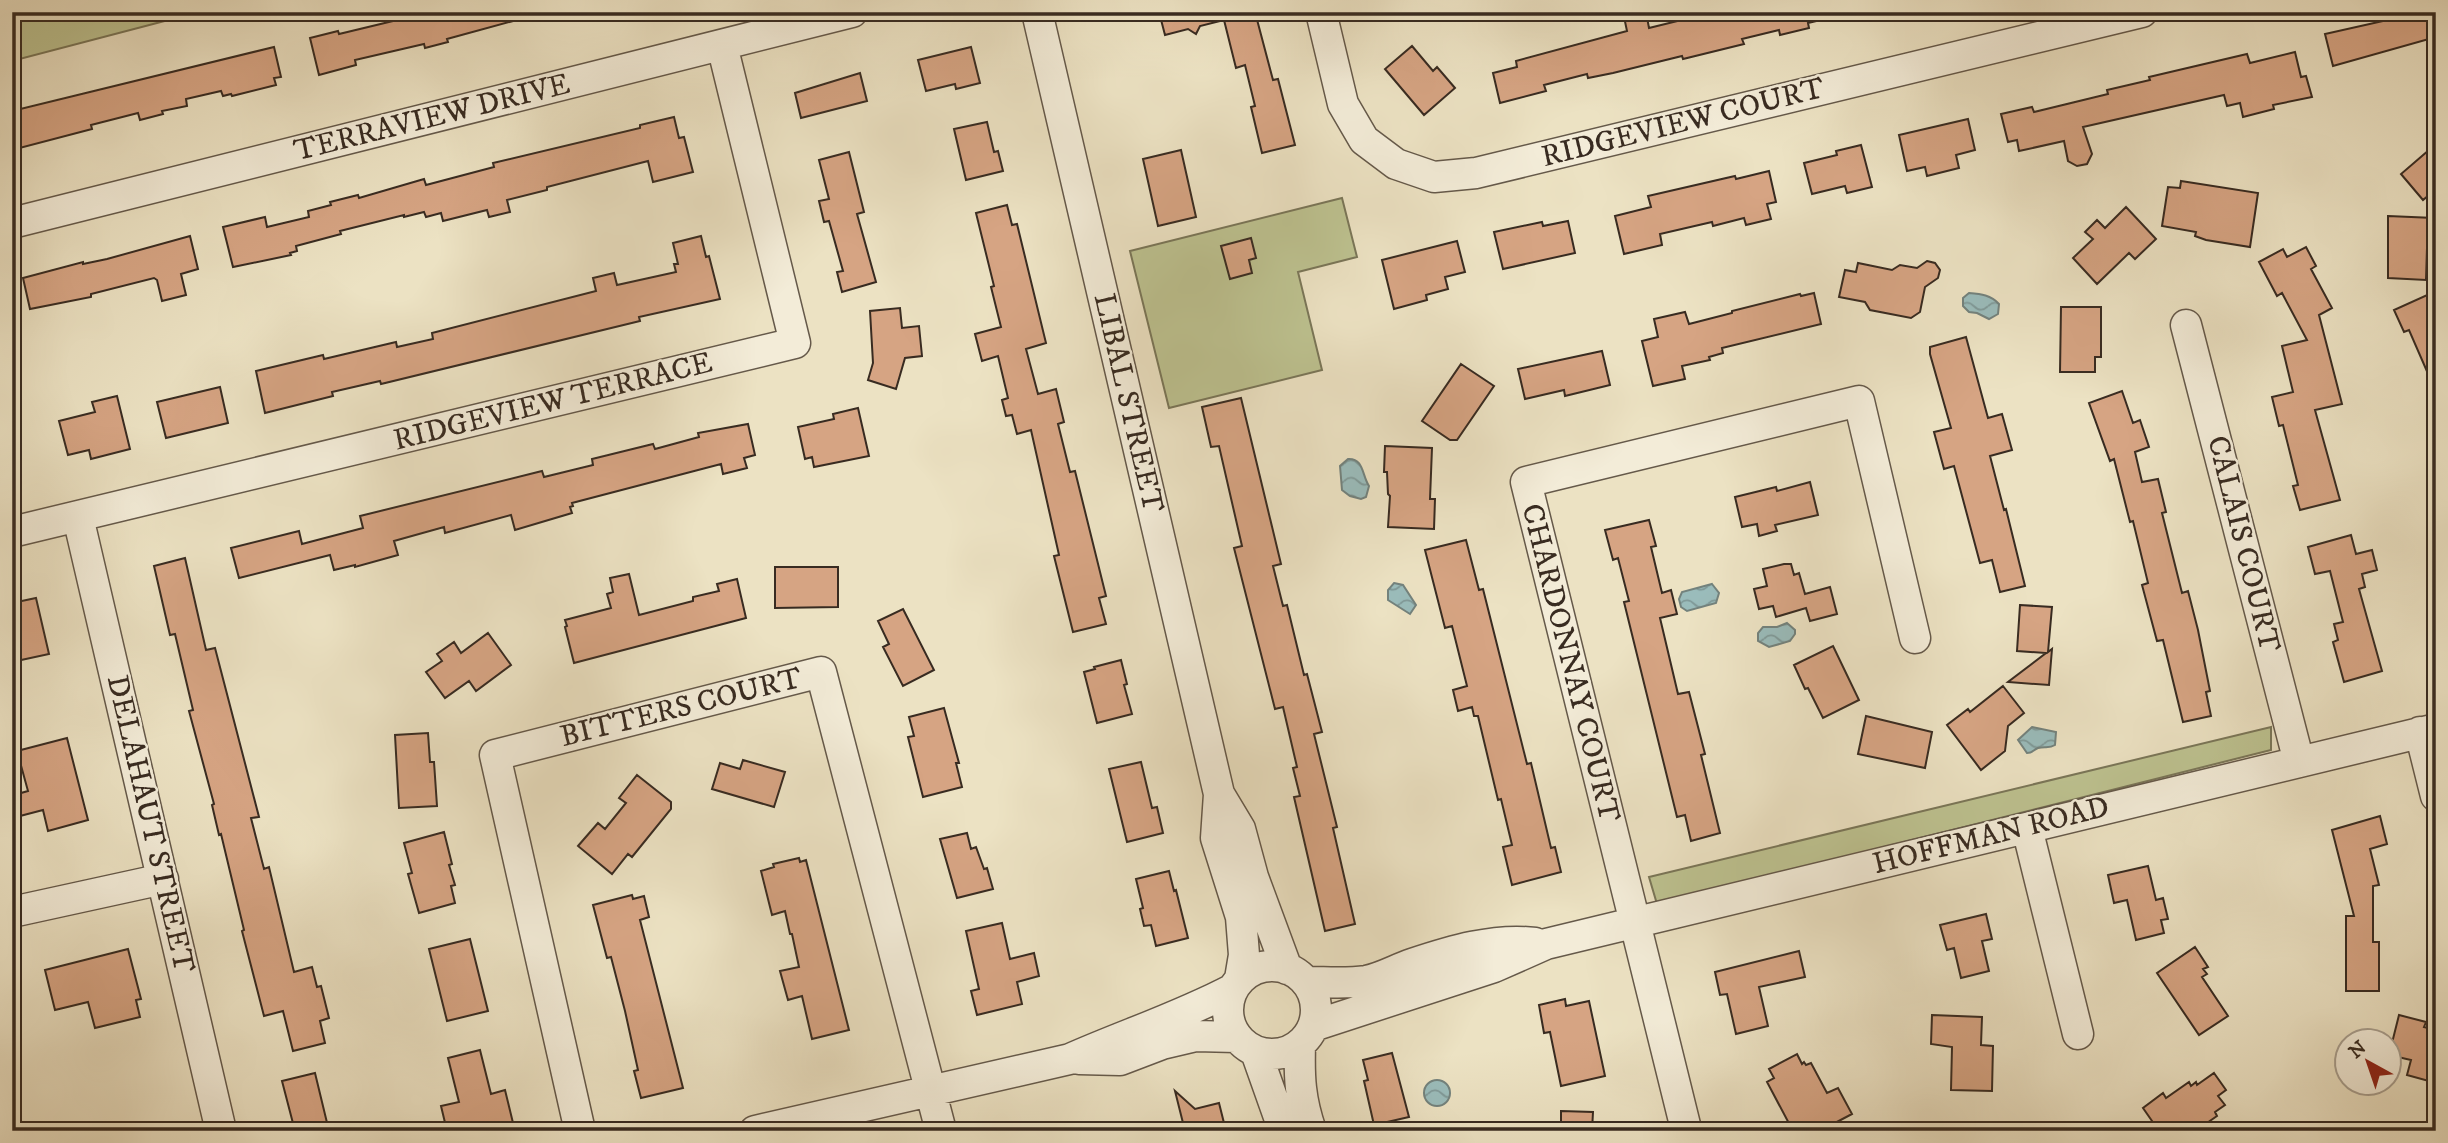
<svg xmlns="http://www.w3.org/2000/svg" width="2448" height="1143" font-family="'IM FELL DW Pica',serif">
<defs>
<pattern id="water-waves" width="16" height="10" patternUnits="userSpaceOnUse" patternTransform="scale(1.75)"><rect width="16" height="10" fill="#9abcbb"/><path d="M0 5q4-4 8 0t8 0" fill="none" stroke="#7f9998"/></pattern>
</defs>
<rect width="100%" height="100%" fill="#ece2c3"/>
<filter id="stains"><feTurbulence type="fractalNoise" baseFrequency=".00286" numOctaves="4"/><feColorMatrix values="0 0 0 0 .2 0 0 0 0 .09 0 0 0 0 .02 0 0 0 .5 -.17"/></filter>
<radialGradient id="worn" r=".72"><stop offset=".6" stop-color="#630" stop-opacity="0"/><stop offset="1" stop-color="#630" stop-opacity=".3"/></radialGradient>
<path fill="#bdc290" stroke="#7a7658" stroke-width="2" d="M12 12H199L12 61Z
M1342 198 1357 257 1298 272 1322 370 1169 408 1130 251Z
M2271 727V750L1657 904 1649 877Z"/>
<path fill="url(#water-waves)" stroke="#73827d" stroke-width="2" d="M1969 293C1981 294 1991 295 1999 304L1998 314 1989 319 1977 313 1969 312 1963 306V298Z
M1348 459C1364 458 1362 476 1369 486L1366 497 1361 499 1350 496 1342 490 1340 466Z
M1394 583 1403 585 1416 605 1410 614 1388 600V590Z
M1712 584 1719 593 1716 603 1687 611 1681 607 1679 599 1682 592Z
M1787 623 1795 630V634L1790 641 1769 647 1758 641V633L1763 627H1777Z
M2032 727 2056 732 2055 745C2049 749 2045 746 2038 748 2033 750 2033 753 2027 753L2018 740Z
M1424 1093a13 13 0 1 1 26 0a13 13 0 1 1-26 0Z"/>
<path fill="#d6a483" stroke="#382b21" stroke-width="2" d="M390 12H523L524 18 447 39 448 42 425 48 424 44 355 60 356 65 319 75 310 38 338 31 339 34 393 21Z
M1159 12H1255L1273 80 1278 79 1295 145 1262 153 1251 107 1255 106 1245 65 1236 68 1224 20 1200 26 1196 34 1188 29 1165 35Z
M1623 12H1646L1649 28 1714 12H1824L1825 19 1808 23 1809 28 1780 35 1779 30 1742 39 1744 44 1683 59 1682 56 1613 73 1588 78 1587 74 1544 85 1546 91 1500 103 1493 73 1517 67 1516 61 1627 31Z
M2423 12H2436V37L2333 66 2325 34Z
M1412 46 1433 71 1437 67 1455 88 1424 115 1385 69Z
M274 47 281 77 274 78 276 85 232 96 231 94 223 96 221 91 186 99 187 106 162 111 163 114 140 120 138 113 91 125 92 129 12 150V111Z
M971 47 980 83 956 89 955 84 926 91 918 60Z
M2295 52 2301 77 2306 76 2312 97 2273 105 2274 109 2243 117 2240 103 2227 106 2224 95 2083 127 2092 154 2087 164 2077 166 2068 161 2064 141 2019 151 2017 140 2008 142 2001 114 2032 107 2034 112 2108 94 2107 90 2150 80 2149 77 2247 54 2250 63Z
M860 73 867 101 801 118 795 93Z
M674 117 679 138 684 137 693 172 653 182 648 161 547 187V190L507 200 510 212 489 217 487 210 443 221 441 213 426 217 424 212 404 217V215L340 231 341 234 296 246 297 251 290 253 291 255 233 267 223 227 265 217 267 227 309 217 308 211 331 205 330 202 358 195 359 198 424 179 426 185 494 167 493 163 640 128V125Z
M1968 119 1975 150 1956 155 1959 168 1927 176 1925 167 1907 171 1899 135Z
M987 122 994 152 998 151 1003 171 966 180 954 129Z
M2436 144V189L2423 200 2401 174Z
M1861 145 1872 187 1847 193 1845 186 1812 194 1804 163 1837 155 1836 151Z
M1181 150 1196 217 1158 226 1143 159Z
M849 152 864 212 857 214 876 282 842 292 837 272 843 271 829 221 824 222 819 201 829 199 819 160Z
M1769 171 1776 202 1767 204 1771 219 1746 225 1744 218 1713 226 1712 222 1660 234 1662 245 1624 254 1615 216 1651 207 1648 196 1735 176 1736 179Z
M2181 181 2258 193 2250 247 2206 240 2195 236 2196 232 2162 226 2168 187 2180 188Z
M1007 205 1012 225 1017 224 1046 343 1026 349 1038 394 1056 389 1064 422 1058 424 1070 472 1075 471 1106 596 1099 598 1106 624 1073 632 1054 556 1059 555 1031 430 1017 434 1012 415 1006 416 1002 400 1008 398 998 356 982 361 975 334 1001 327 991 287 994 286 976 213Z
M2126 207 2156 239 2135 259 2129 253 2097 284 2073 258 2093 239 2085 232 2097 220 2105 228Z
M2388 216 2434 218 2433 249 2427 248 2426 280 2388 278Z
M1568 221 1575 253 1503 269 1494 232 1542 222 1543 226Z
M190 236 198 269 181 274 186 295 162 301 157 280 154 278 91 294V297L30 309 23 278 83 262V264L107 259Z
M701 236 706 257 709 256 720 299 639 317 640 321 381 384 380 381 332 392 333 396 265 413 256 371 323 355 324 359 396 342 397 347 433 339 432 333 596 291 593 278 614 273 617 285 676 272 674 264H678L673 243Z
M1251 238 1256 258 1249 260 1252 273 1230 279 1221 246Z
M1457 241 1465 272 1445 277 1448 289 1426 295 1427 300 1394 309 1382 260Z
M2306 247 2316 266 2311 269 2332 308 2319 315 2342 404 2315 410 2340 500 2300 510 2293 486 2298 485 2283 425 2279 426 2272 397 2293 392 2282 346 2307 340 2282 293 2277 296 2259 262 2283 249 2287 257Z
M1927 261 1935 263 1940 270 1938 278 1925 287 1920 312 1911 318 1870 310 1865 302 1839 297 1845 270 1856 272 1858 263 1892 270 1900 265 1917 268Z
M2436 291V392L2409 330 2404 332 2394 310Z
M1814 293 1821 324 1722 348 1723 353 1709 357 1710 360 1682 366 1685 379 1653 386 1642 341 1658 337 1654 319 1685 312 1689 324 1732 313V311L1800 294 1801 296Z
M2061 307H2101V357H2095V372H2060Z
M900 308 902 328 919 326 922 356 905 358 896 389 868 380 873 363 870 311Z
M1966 337 1988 418 2002 414 2012 450 1990 456 2004 510 2006 509 2025 586 2000 592 1992 560 1980 563 1954 466 1944 469 1934 432 1951 428 1930 354V347Z
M1602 351 1610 385 1565 396 1564 390 1525 399 1518 369Z
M1461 364 1494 386 1457 440H1450L1422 421Z
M220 387 228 423 166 438 157 402Z
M2122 391 2133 423 2140 420 2149 447 2135 452 2142 482 2158 479 2166 512 2162 513 2182 593 2188 591 2198 630 2210 691 2206 692 2211 716 2183 722 2163 640 2157 641 2142 585 2148 583 2133 521 2130 522 2114 459 2110 461 2089 403Z
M117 396 130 449 91 459 89 450 68 455 59 421 95 412 92 402Z
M1241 398 1281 564 1273 566 1283 606 1287 605 1304 675 1307 674 1322 732 1314 734 1337 827 1333 828 1355 924 1325 931 1294 797 1300 796 1293 768 1297 767 1283 707 1275 709 1234 548 1242 546 1219 446 1211 447 1202 407Z
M858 408 869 456 814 467 812 457 805 459 798 427 834 419 833 414Z
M748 424 755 455 744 458 747 468 723 474 721 464 572 503 573 506 570 507 572 513 515 530 511 515 445 533 444 527 394 541 398 555 355 567V565L334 570 330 555 239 578 231 548 299 531 302 544 363 528 360 516 542 471 544 477 593 465 592 459 653 444 655 449 699 437 698 433Z
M1385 446 1432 448 1430 499H1435L1434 529 1388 527 1390 496 1388 494 1387 472H1384Z
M1810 482 1818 515 1775 525 1777 531 1759 536 1757 524 1742 527 1735 497 1776 487 1777 491Z
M1649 520 1656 546 1651 547 1662 593 1671 590 1677 614 1660 618 1678 694 1689 692 1705 754 1701 755 1720 833 1691 841 1685 815 1677 817 1624 602 1629 601 1618 558 1613 560 1605 530Z
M2351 535 2356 554 2372 550 2377 570 2362 574 2365 587 2359 589 2382 671 2344 682 2333 642 2338 640 2334 624 2343 622 2330 571 2315 574 2308 547Z
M1466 540 1479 590 1483 589 1527 764 1531 763 1551 848 1555 847 1561 872 1512 885 1503 847 1512 845 1501 799 1498 800 1478 716H1474L1472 707 1458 711 1453 690 1467 686 1452 626 1445 628 1425 550Z
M185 558 206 650 215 648 259 817 251 818 264 869 269 867 294 972 312 967 317 987 321 986 329 1018 320 1021 325 1043 293 1051 283 1011 264 1016 242 931 244 930 221 834 219 835 212 805 214 804 189 711 193 710 175 634 170 635 154 566Z
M1784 564H1791L1794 575 1799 573 1805 594 1830 587 1837 614 1810 621 1806 608 1776 617 1773 606 1759 609 1754 589 1767 586 1763 569Z
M775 567H838V607L775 608Z
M629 574 639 615 693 601V597L719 591 717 584 737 579 746 618 574 663 565 627 567 626 565 620 611 608 607 594 613 592 610 578Z
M36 598 49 654 12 662V603Z
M2020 605 2052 607 2048 652 2052 649 2049 685 2008 682 2046 653 2017 651Z
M903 609 934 670 903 686 883 647 889 644 878 621Z
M488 633 511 665 476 691 469 681 445 698 426 672 442 661 437 654 454 642 461 653Z
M1833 646 1859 700 1823 718 1808 688 1805 689 1794 665Z
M1121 660 1127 684 1124 685 1132 714 1097 723 1084 672 1095 669 1094 667Z
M2003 686 2024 713 2008 726 2005 751 1981 770 1947 725 1968 709 1970 712Z
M944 708 959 763H956L962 787 923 797 908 737 914 736 909 717Z
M1866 716 1932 732 1925 768 1858 754Z
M428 733 430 762H434L437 806 399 808 395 735Z
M67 738 88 820 48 831 43 810 20 816 14 795 28 791 17 751Z
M743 760 785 772 774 807 712 789 720 763 740 769Z
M1141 762 1152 808 1157 807 1163 833 1127 842 1109 769Z
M637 775 671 802V809L632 857 628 854 612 874 578 846 598 823 605 829 626 803 619 798Z
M2380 816 2387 844 2370 849 2379 885 2373 886V942H2379V991H2346V916H2354L2332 830Z
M444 832 452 864 449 865 455 885 451 886 455 903 419 913 408 874 412 873 404 843Z
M967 833 971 849 976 847 984 869 987 868 993 889 957 898 940 839Z
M799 858 800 862 806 860 849 1030 812 1039 802 996 788 1000 780 971 799 967 792 934H790L785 911 772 915 761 871 774 867 773 864Z
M2148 866 2156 900 2163 898 2168 919 2161 920 2164 933 2136 940 2127 900 2114 903 2108 875Z
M1169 871 1174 891 1176 890 1188 938 1156 946 1151 925 1144 926 1140 909 1143 908 1136 879Z
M632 895 633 899 644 896 649 917 640 920 683 1088 641 1098 634 1071 638 1070 625 1011 611 957 607 958 593 905Z
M1986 914 1992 939 1982 941 1989 971 1961 978 1954 948 1947 950 1940 925Z
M1002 923 1010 959 1034 953 1039 976 1017 982 1022 1004 977 1015 971 991 979 989 966 931Z
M470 939 488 1011 447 1021 429 949Z
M2195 947 2208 967 2203 969 2207 974 2202 977 2228 1016 2199 1035 2157 973Z
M128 949 141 999 136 1000 140 1017 95 1028 88 1002 55 1010 45 970Z
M1799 951 1805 977 1759 987 1768 1026 1736 1034 1727 994 1720 995 1715 972Z
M1565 999 1566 1006 1589 1001 1605 1076 1561 1086 1550 1032 1544 1033 1539 1005Z
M1932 1015 1982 1017 1981 1045 1993 1046 1992 1091 1951 1090 1952 1047 1931 1044Z
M2399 1015 2426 1022 2424 1027 2436 1030V1083L2407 1075 2411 1060 2389 1055Z
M480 1050 491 1094 505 1090 514 1127 501 1131H447L441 1106 459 1102 448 1058Z
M1392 1053 1409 1117 1374 1125 1364 1081 1368 1080 1363 1060Z
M1797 1054 1802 1064 1804 1062 1806 1065 1811 1063 1827 1093 1838 1088 1852 1114 1833 1124 1837 1131H1793L1767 1082 1774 1078 1769 1069Z
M315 1073 329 1131H295L282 1081Z
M2214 1073 2226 1090 2218 1096 2225 1105 2215 1112 2217 1116 2207 1123 2213 1131H2159L2143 1108 2163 1093 2166 1098 2189 1082 2191 1086 2196 1082 2197 1085Z
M1175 1091 1195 1109 1219 1103 1226 1131H1185Z
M1561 1111 1593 1112 1592 1131H1561Z"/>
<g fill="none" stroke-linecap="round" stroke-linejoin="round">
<g stroke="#65594a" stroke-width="33">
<path id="minor" d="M1037 12 1219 794 1240 829 1253 877 1287 969
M1321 12 1343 104 1364 140 1396 164 1434 177 1476 173 2142 12
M12 223 852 12
M2186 325 2299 762
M78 517 221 1131
M12 532 795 343 722 45
M2420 732 2436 796
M1219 794 1216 838 1241 917 1244 955 1240 979
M2027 828 2078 1034
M12 912 163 879
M1228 1010a44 44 0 1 1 88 0a44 44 0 1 1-88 0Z
M1306 982C1326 982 1346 984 1366 981 1382 978 1397 969 1412 964 1451 951 1494 938 1535 943
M1313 1026 1494 967 1546 944 2436 729
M1300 1045C1299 1077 1300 1099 1311 1131
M1256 1052 1284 1131
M1079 1059 1120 1060 1162 1044 1196 1036 1236 1037
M1686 1129 1526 482 1859 401 1915 638
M580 1131 495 755 821 672 941 1131
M755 1131 1070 1059C1124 1035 1180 1017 1233 989"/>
</g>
<use href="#minor" stroke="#f3ecd8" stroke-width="30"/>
</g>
<g text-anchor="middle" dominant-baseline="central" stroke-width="5" stroke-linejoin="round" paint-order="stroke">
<g font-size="30" fill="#382b21" stroke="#f3ecd8">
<text transform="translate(432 118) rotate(-14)">TERRAVIEW DRIVE</text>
<text transform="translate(1683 123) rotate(-14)">RIDGEVIEW COURT</text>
<text transform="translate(553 402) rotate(-14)">RIDGEVIEW TERRACE</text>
<text transform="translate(1128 403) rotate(77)">LIBAL STREET</text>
<text transform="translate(2243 544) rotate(76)">CALAIS COURT</text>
<text transform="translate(1570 663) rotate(76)">CHARDONNAY COURT</text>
<text transform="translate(681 708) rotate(-14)">BITTERS COURT</text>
<text transform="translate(150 824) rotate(77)">DELAHAUT STREET</text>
<text transform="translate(1991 836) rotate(-14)">HOFFMAN ROAD</text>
</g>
</g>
<rect width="2448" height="1143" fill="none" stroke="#ece2c3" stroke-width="42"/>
<rect x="14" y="14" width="2420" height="1115" fill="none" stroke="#382b21" stroke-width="3.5"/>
<rect x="21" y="21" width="2406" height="1101" fill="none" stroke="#382b21" stroke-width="2"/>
<g transform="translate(2368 1062) rotate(320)"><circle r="33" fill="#f3ecd8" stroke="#a89f8f" stroke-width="2"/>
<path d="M0-5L12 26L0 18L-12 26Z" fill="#8f2418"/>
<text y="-10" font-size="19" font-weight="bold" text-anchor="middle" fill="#382b21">N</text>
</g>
<rect width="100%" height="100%" filter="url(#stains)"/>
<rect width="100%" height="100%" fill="url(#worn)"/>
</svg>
